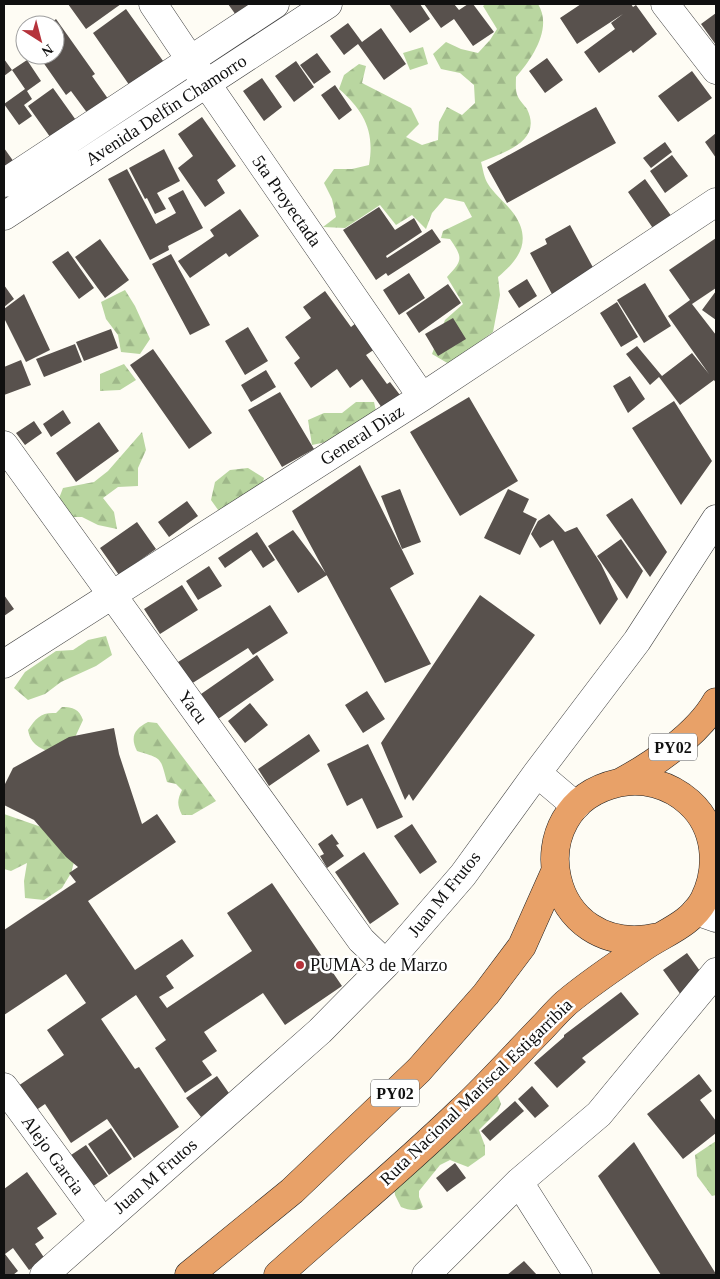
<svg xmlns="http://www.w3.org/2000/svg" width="720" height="1279" font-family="'Times New Roman',serif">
<defs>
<pattern id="forest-firs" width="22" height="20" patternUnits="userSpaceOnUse" patternTransform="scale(1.25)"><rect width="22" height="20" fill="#b9d6a0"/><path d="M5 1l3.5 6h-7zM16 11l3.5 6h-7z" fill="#9eb789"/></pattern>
</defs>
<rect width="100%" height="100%" fill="#fefcf4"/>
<path fill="url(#forest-firs)" d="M486 4H538C553 28 532 59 516 77 516 83 515 91 518 97 520 101 524 105 527 109 543 142 504 152 481 162 483 169 484 178 488 184 495 195 506 203 514 214 532 240 520 259 498 277L500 295 493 332 449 364 432 354 445 320 463 304 447 277C463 260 463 258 450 239L441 238 443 231 472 217 464 202 445 198 432 213 426 229 412 215 396 225 380 205 345 228 323 227 336 217 332 199 324 183 334 169H352L369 165C375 131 364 111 339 89L344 75 359 64 366 66 362 83 411 108 419 124 406 137 422 145 438 140 439 122 447 107 462 115 475 103 474 85 460 73 441 69 433 54 446 42 461 49 478 53 490 40 497 29 483 6Z
M423 47 428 64 410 70 403 53Z
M125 290 135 306 150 339 140 354 121 352 118 335 106 319 101 302Z
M124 364 136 380 120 390 100 391V374Z
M356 402H374L378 420 331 441 312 445 308 420 324 413H342Z
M142 432 146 450 138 468V486L118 487 103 498 114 512 117 529 98 525 82 517H63L58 501 63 488 94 482 108 471Z
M248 468 264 478 256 508 221 514 211 500 215 482 230 470Z
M106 636 112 655 96 666 61 682 45 694 28 700 14 688 25 672 56 651 73 650 88 640Z
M62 707C73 707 79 709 83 720L71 746 54 754C41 748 31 746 28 730 36 718 41 712 56 713Z
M148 722 157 723 216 801 192 815H182C177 805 177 800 182 790L176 784 167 782C160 757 163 759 137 751 130 737 134 729 148 722Z
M4 814 70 837 76 855 71 873 62 888 44 900 25 898 24 881 27 863 11 871 4 869Z
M490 1092 498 1096 501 1104 498 1111 479 1130 485 1146V1155L468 1167 450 1160 440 1165 419 1191V1197L423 1207C416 1212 409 1210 401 1207L395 1195 394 1188Z
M716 1141V1195L712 1196 697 1176 695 1155Z"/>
<path fill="#58514d" d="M68 4H121L86 29Z
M228 4H261L241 22Z
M389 4H420L430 19 410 33Z
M424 4H454L459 10 468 4H473L494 32 473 46 454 19 441 28Z
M581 4H631L633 7 636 5 657 34 633 53 631 50 599 73 584 52 615 29 611 23 623 14 577 44 560 18Z
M126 9 166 65 132 89 93 33Z
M716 13V45L701 24Z
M56 19 95 74 92 76 111 103 91 118 71 91 66 95 38 55H55V25H48Z
M348 23 362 42 381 28 406 64 384 80 358 44 344 55 330 36Z
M317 53 331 72 314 84 300 65Z
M547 58 563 80 545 93 529 71Z
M4 59 12 70 27 60 41 81 27 91 32 99 24 105 32 116 19 125 4 104 25 89 12 70 4 76Z
M296 61 314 87 294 102 275 76Z
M692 71 712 98 678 122 658 96Z
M262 78 282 107 264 121 243 91Z
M335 85 352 110 339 120 321 95Z
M53 88 78 123 53 141 28 106Z
M596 107 616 143 507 203 487 167Z
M202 117 236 166 217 180 225 193 205 207 178 168 193 156 178 134Z
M716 133V158L705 142Z
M665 142 672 152 651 168 643 158Z
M4 148 14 162 4 170Z
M164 149 180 181 157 193 166 209 155 214 147 198 145 199 129 168Z
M672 155 688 176 665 193 650 171Z
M127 169 156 224 176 213 168 198 183 190 203 228 168 246 169 250 150 260 108 179Z
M645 179 677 224 659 237 628 192Z
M379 207 395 230 414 218 422 232 386 256 387 258 432 229 441 242 388 276 386 273 376 280 343 230Z
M240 209 259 236 229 257 226 253 190 278 178 261 214 236 210 230Z
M570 225 596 273 553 296 530 253 547 244 545 239Z
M716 238V288L692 304 716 335V383L714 380 680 405 659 377 650 385 626 354 637 346 662 376 692 353 709 374 668 316 690 300 669 270Z
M100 239 129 280 105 298 75 257Z
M68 251 94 288 79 299 52 262Z
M171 254 210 325 190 335 152 264Z
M409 273 425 298 399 315 383 290Z
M527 279 537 296 519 308 508 291Z
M645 283 671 326 644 343 617 300Z
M448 284 461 303 419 333 406 313Z
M4 285 14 299 4 307Z
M325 291 351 327 356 323 375 349 366 355 387 384 390 382 400 395 382 408 362 379 350 388 337 369 311 388 294 363 300 358 285 337 311 318 303 307Z
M716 291V320L702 310Z
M24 294 50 350 26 362 4 318V309Z
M617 302 638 337 621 347 600 313Z
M453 318 466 339 438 356 425 334Z
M248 327 268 361 245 375 225 341Z
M111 329 118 348 84 361 76 342Z
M75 344 82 362 44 377 36 359Z
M153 349 212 433 189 449 130 365Z
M21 360 31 385 4 395V367Z
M266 370 276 387 251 402 241 385Z
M630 376 645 399 628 413 613 386Z
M280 392 314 449 282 467 248 410Z
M469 397 518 481 460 516 410 432Z
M674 401 712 461 681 505 632 428Z
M63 410 71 423 51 437 43 424Z
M34 421 42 433 25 445 16 433Z
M99 422 119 451 76 482 56 453Z
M360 465 414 574 390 588 431 664 385 683 292 511Z
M400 489 421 542 402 549 381 496Z
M508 489 529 499 523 512 537 519 520 555 484 538Z
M632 498 667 552 650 577 606 515Z
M187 501 198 516 169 537 158 522Z
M549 514 565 532 577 527 601 564 618 599 600 625 553 540 540 548 531 534 538 521Z
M137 522 156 549 119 575 100 548Z
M293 530 327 575 298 593 268 546Z
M257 532 275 560 263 568 251 550 225 568 218 558Z
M621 539 643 571 627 599 597 556Z
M209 566 222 586 198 600 186 581Z
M182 585 198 610 160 634 144 609Z
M4 595 14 609 4 616Z
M480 595 535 635 413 801 409 794 405 800 381 743Z
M270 605 288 633 253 655 248 648 191 684 178 662Z
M257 655 274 680 218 719 201 694Z
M367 691 385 719 363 733 345 705Z
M250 703 268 725 245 743 228 721Z
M114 728 119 754 142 824 157 814 176 842 88 901 135 970 182 939 194 956 166 976 174 988 159 997 167 1008 252 951 227 913 272 883 342 986 285 1025 263 993 204 1032 217 1051 202 1061 212 1075 185 1093 155 1048 166 1040 136 995 101 1019 135 1069 139 1067 179 1127 134 1158 107 1119 71 1143 45 1104 29 1115 12 1090 64 1055 47 1030 86 1003 66 974 4 1015V930L76 882 69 873 78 867 66 857 34 820 4 805V786L13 768 69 737Z
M309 734 320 751 269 786 258 769Z
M368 744 403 817 377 829 362 798 347 806 327 764Z
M412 824 437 862 420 874 394 836Z
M332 834 339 844 336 845 344 856 327 868 320 856 324 854 318 844Z
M364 852 399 904 370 924 335 872Z
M687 953 705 978 681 995 663 970Z
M621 992 639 1014 582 1058 586 1062 557 1088 534 1063 564 1037V1035Z
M699 1074 712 1091 700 1100 716 1121V1133L683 1159 647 1114Z
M217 1076 231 1096 201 1117 186 1098Z
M532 1086 549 1106 535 1118 518 1099Z
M515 1101 524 1111 490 1141 481 1131Z
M111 1128 132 1159 109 1175 88 1144Z
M634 1142 716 1274V1275H661L598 1176Z
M86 1145 108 1176 89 1189 68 1157Z
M455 1163 466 1178 447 1192 436 1178Z
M27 1172 57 1214 37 1228 44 1238 35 1244 45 1259 29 1270 13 1248 5 1254 18 1271 13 1275H4V1189Z
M524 1261 537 1275H507Z"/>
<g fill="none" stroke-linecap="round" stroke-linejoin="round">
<g stroke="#434343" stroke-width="29">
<path id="minor" d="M153 4 206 83 422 397
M665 4 716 70
M4 183 275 4
M4 216 328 4
M4 445 361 940 386 964
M4 664 422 397 716 202
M537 773 576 806
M696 911 716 918
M4 1087 103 1222
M519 1182 578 1275
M44 1275 320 1031 386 964 463 875 537 773 637 641 716 519
M426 1275 519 1182 599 1114 716 972"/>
</g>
<g stroke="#212121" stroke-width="29">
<path id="highway" d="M621 782C653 765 698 734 716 702
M189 1275 292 1191 419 1070 486 994 522 946 555 872
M278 1275C338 1221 401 1169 460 1112 487 1087 512 1059 538 1032 547 1023 556 1012 566 1003 591 982 618 964 645 946 666 932 691 924 704 900 720 868 717 827 689 802 670 785 643 777 618 783 515 806 545 963 659 937"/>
</g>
<use href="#minor" stroke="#fff" stroke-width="28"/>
<use href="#highway" stroke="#e8a168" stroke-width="28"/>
</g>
<circle fill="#b5333b" stroke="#fff" stroke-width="2" cx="300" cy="965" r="5"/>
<g text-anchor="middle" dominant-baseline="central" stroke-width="5" stroke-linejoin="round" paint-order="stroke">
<g fill="#fff" stroke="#585858" stroke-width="1">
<rect x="649" y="733.5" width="48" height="27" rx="4"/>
<rect x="371" y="1079.5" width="48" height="27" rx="4"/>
</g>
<g font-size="16" font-weight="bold" fill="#101010">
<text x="673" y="747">PY02</text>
<text x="395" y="1093">PY02</text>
</g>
<g font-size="18" fill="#101010" stroke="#fff">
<text transform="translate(166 110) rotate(-33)">Avenida Delfin Chamorro</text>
<text transform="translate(287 201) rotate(55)">5ta Proyectada</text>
<text transform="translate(362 435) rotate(-33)">General Diaz</text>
<text transform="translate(193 707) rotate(54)">Yacu</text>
<text transform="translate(444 894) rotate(-51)">Juan M Frutos</text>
<text transform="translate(476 1092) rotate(-44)">Ruta Nacional Mariscal Estigarribia</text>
<text transform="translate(53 1155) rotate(54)">Alejo Garcia</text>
<text transform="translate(155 1176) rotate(-41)">Juan M Frutos</text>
</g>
<g font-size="18" fill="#101010" stroke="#fff" text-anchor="start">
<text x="310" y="965">PUMA 3 de Marzo</text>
</g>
</g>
<rect width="720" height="1279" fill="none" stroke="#101010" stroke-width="10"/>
<g transform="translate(40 40) rotate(144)"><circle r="24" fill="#ffffff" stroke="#9f9f9f"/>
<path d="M0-4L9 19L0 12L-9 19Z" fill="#b5333b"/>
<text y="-8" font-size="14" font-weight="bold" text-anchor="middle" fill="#101010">N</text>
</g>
</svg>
